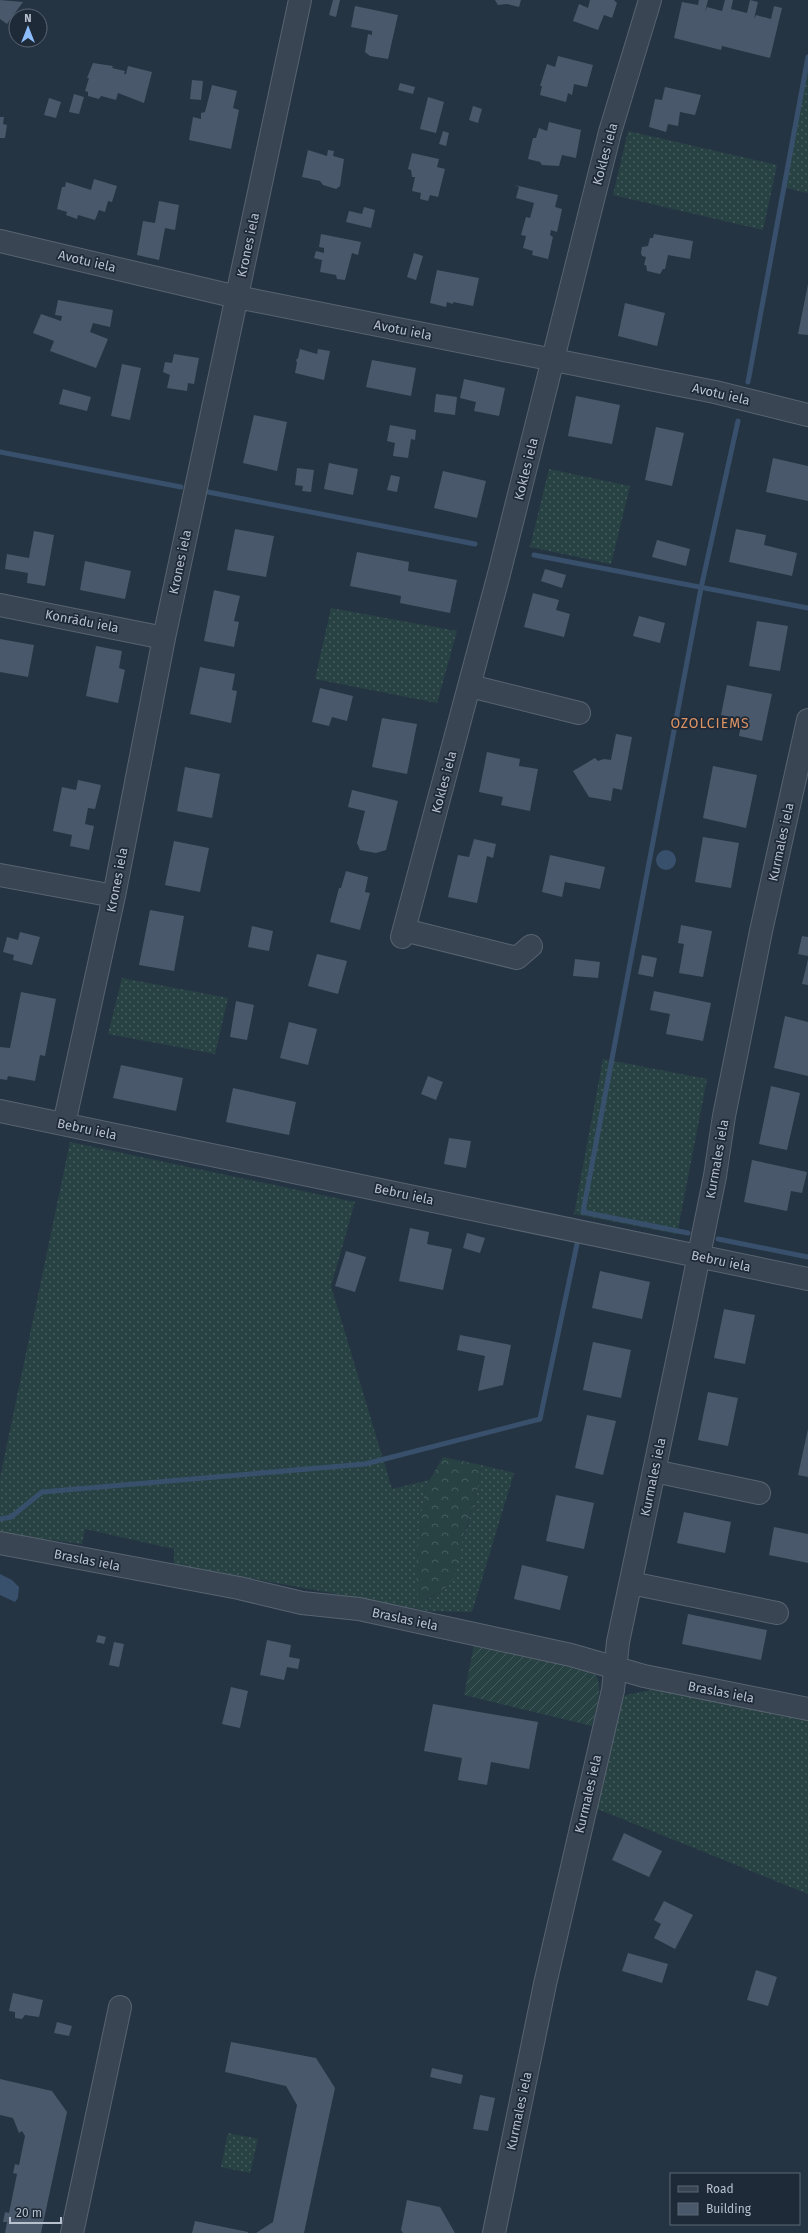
<svg xmlns="http://www.w3.org/2000/svg" width="808" height="2233" font-family="'Fira Sans',sans-serif">
<defs>
<pattern id="grass-dots" width="8" height="8" patternUnits="userSpaceOnUse"><rect width="8" height="8" fill="#284244"/><path d="M2 2h.1M6 6h.1" fill="none" stroke="#455c5e" stroke-width="1.8" stroke-linecap="round"/></pattern>
<pattern id="forest-crowns" width="20" height="18" patternUnits="userSpaceOnUse"><rect width="20" height="18" fill="#284244"/><path d="M2 6a3 3 0 1 1 6 0M12 15a3 3 0 1 1 6 0" fill="none" stroke="#455c5e"/></pattern>
<pattern id="garden-furrows" width="10" height="10" patternUnits="userSpaceOnUse"><rect width="10" height="10" fill="#284244"/><path d="M-1 1l2-2M0 10L10 0M9 11l2-2" fill="none" stroke="#455c5e"/></pattern>
</defs>
<rect width="100%" height="100%" fill="#253443"/>
<path fill="url(#grass-dots)" d="M808 64V193L782 187Z
M628 131 777 165 763 230 613 195Z
M549 469 630 486 611 564 530 547Z
M331 608 457 631 437 703 315 679Z
M122 978 228 998 215 1054 108 1034Z
M603 1059 707 1079 677 1234 574 1214Z
M70 1142 355 1202 331 1286 392 1489 429 1480 425 1488C421 1525 414 1561 419 1598L427 1600 448 1586 477 1494 481 1465 514 1473 472 1612 428 1611 174 1564V1549L85 1529 82 1544 0 1533V1478Z
M656 1689 808 1721V1894L595 1808 616 1703 626 1695Z
M228 2133 258 2139 250 2173 221 2167Z"/>
<path fill="url(#forest-crowns)" d="M443 1457 481 1465 477 1494 464 1533 454 1577 448 1586 426 1600 419 1598 416 1577 417 1552 425 1488Z"/>
<path fill="url(#garden-furrows)" d="M475 1640 593 1672C606 1684 595 1711 592 1726L464 1695Z"/>
<path fill="#38506b" d="M656 860a10 10 0 1 1 20 0a10 10 0 1 1-20 0Z
M0 1574 12 1580 19 1587 18 1598 15 1602 0 1595Z"/>
<g fill="none" stroke-linecap="round" stroke-linejoin="round">
<path stroke="#38506b" stroke-width="5" d="M748 382 808 57
M0 452 181 487
M208 492 475 544
M534 555 808 608
M688 1233 583 1212 701 588 738 421
M718 1239 808 1257
M0 1519 11 1517 42 1492 365 1464 540 1419 577 1244"/>
</g>
<path fill="#49586a" d="M0 0 23 2 7 24 0 19Z
M333 0H340L336 17 329 15Z
M495 0H521L519 7 507 4 498 5Z
M590 0H614L617 3 612 18 604 15 598 30 573 21 579 4 588 8Z
M699 0H708L705 12 707 7 722 11 725 0H733L730 14 731 9 747 13 750 0 758 2 754 19 756 15 771 19 774 6 782 8 770 58 722 46 721 50 674 38 682 2 698 5Z
M355 6 398 15 388 59 370 56 365 52 368 34 372 35V31L351 27Z
M558 56 593 65 587 87 574 84 572 95 568 93 566 102 540 95 542 86H540L547 64 555 67Z
M93 63 113 66 112 68 125 71 124 74H126L128 66 152 72 144 103 118 93 116 100 101 96 99 99 88 96V92L85 91 89 78H87Z
M192 80 203 81 201 100 190 99Z
M400 83 415 87 413 94 398 90Z
M212 85 237 91 233 108 239 110 231 149 189 140 193 117 201 119V113L205 112Z
M665 87 701 95 695 115 680 112 678 126 668 124 666 132 649 127 655 99 662 100Z
M74 94 84 97 79 114 69 112Z
M428 97 444 102 436 133 420 129Z
M49 98 61 102 56 118 44 115Z
M473 106 482 109 478 123 469 120Z
M0 117H4L3 124 7 125 5 138H0Z
M549 122 581 130 576 158 562 155 559 166 542 165 540 162 528 159 533 138H536L539 128 547 131Z
M443 131 449 133 446 146 439 144Z
M308 150 327 156 328 150 334 151 333 156 344 159 340 186 336 189 323 185 320 181 302 177Z
M412 153 439 159 437 167 445 169 438 197 430 195 428 201 420 199 421 193 412 191 415 177H412L411 170 408 169Z
M94 179 117 186 112 202 108 201 105 212 99 210 95 220 78 215 77 219 66 215 67 212 57 209 62 187H65L66 182 91 190Z
M514 185 558 195 555 207 562 209 557 232 551 230 550 235 553 237 548 259 532 255 533 251 523 248 526 236 521 235 526 217 530 218 534 203 516 198 519 187Z
M159 201 179 205 175 230 165 228 159 260 137 255 143 221 155 223Z
M364 207 375 210 371 228 346 222 349 211 362 214Z
M321 234 361 242 358 255 352 253 345 280 337 279 336 275 320 272 322 260 314 258 316 251 324 253V248L319 247Z
M654 234 693 241 690 259 668 255 665 269H663L660 274 647 271 646 265H644L646 257 642 256 641 253 642 247 648 246 650 238H653Z
M414 253 423 256 416 280 407 277Z
M437 270 479 278 473 306 453 302V304L447 302 446 307 430 303Z
M808 284V335L798 334Z
M58 300 113 310 110 327 93 323 90 332 108 339 96 368 50 351 54 341 33 333 41 314 61 321 62 316 55 315Z
M625 303 665 313 657 346 618 336Z
M300 349 317 354 318 349 330 351 324 380 295 373 297 363 296 360 298 358Z
M174 354 199 358 194 384 188 383 187 391 167 388 170 375 163 372 165 362 172 363Z
M372 360 416 368 411 396 366 387Z
M122 364 141 368 130 420 111 416Z
M464 379 505 388 499 416 474 411 476 402 460 398Z
M63 389 91 397 87 411 59 404Z
M436 394 457 397 455 415 434 412Z
M576 396 620 405 612 444 568 436Z
M254 415 287 422 277 471 243 463Z
M390 425 416 430 415 440 411 439 408 458 393 456 395 443 387 441Z
M656 427 684 433 672 486 645 480Z
M773 458 808 466V501L766 492Z
M329 463 358 469 353 495 324 489Z
M297 468 314 470 311 492 302 491 303 486 295 485Z
M443 471 486 481 477 518 434 508Z
M391 475 400 477 397 492 387 490Z
M235 529 274 536 266 577 227 570Z
M736 529 766 535 764 545 797 553 792 576 729 562Z
M34 531 54 535 45 586 27 583 28 573 5 569 7 554 29 558Z
M657 540 690 549 686 566 652 557Z
M357 552 409 562 408 571 457 580 450 613 400 603 401 596 350 586Z
M85 561 131 571 125 599 80 590Z
M545 569 566 575 562 588 541 581Z
M214 590 240 596 234 621 239 622 234 647 204 641Z
M533 593 559 600 556 610 570 614 564 637 524 627Z
M639 616 665 623 660 643 633 636Z
M757 621 788 626 780 671 749 666Z
M0 639 34 645 28 677 0 672Z
M96 646 122 651 119 668 125 670 118 703 86 696Z
M200 667 235 674 232 690 237 691 231 723 190 714Z
M727 685 772 694 762 741 739 736 742 719 721 715Z
M320 688 353 696 347 721 332 717 329 726 312 722Z
M382 718 417 724 407 774 372 767Z
M616 734 632 737 622 790 613 788 611 801 589 797 573 771 595 758 598 761 604 759 611 760Z
M487 752 520 759 519 766 538 769 530 811 501 805 503 797 479 792Z
M713 766 757 775 746 828 703 818Z
M185 767 220 774 212 818 177 811Z
M78 780 101 785 95 809 88 808 85 824 94 826 89 850 70 846 72 835 53 831 62 787 76 790Z
M352 790 398 801 386 850 376 853 360 850 357 843 365 811 348 807Z
M703 837 739 843 731 888 695 882Z
M474 839 496 844 493 858 487 856 477 903 448 897 458 855 469 857Z
M174 841 209 848 200 892 165 885Z
M550 855 605 867 600 889 565 882 562 897 542 892Z
M346 871 368 877 365 892 370 893 360 930 330 922 339 888H341Z
M150 910 184 916 174 971 139 965Z
M681 925 712 931 703 977 679 973 684 944 678 943Z
M252 926 273 931 269 951 248 947Z
M20 932 40 937 32 965 13 960 14 955 3 952 7 937 18 940Z
M802 936 808 937V956L798 954Z
M317 954 347 961 338 994 308 986Z
M642 955 657 958 653 977 638 974Z
M575 959 600 962 598 978 573 976Z
M808 959V985L802 984Z
M654 991 711 1003 703 1041 666 1034 670 1014 650 1010Z
M21 992 56 999 45 1056 40 1055 35 1081 8 1076 7 1080 0 1079V1047L10 1048Z
M236 1001 254 1005 247 1040 230 1037Z
M785 1016 808 1022V1076L774 1068Z
M289 1022 317 1029 308 1065 280 1058Z
M121 1065 183 1078 176 1111 113 1098Z
M428 1076 443 1082 436 1100 421 1094Z
M771 1086 800 1093 787 1150 759 1144Z
M233 1088 296 1102 289 1135 226 1122Z
M449 1138 471 1141 466 1168 444 1164Z
M752 1160 807 1172 802 1193 791 1191 787 1211 744 1202Z
M410 1228 429 1232 427 1244 452 1249 443 1290 399 1281Z
M467 1233 485 1238 480 1253 463 1248Z
M346 1251 366 1257 355 1292 335 1286Z
M600 1271 650 1282 642 1319 592 1308Z
M724 1309 755 1315 745 1364 714 1358Z
M460 1335 511 1345 503 1385 478 1391 485 1356 457 1350Z
M593 1342 631 1350 621 1398 583 1390Z
M708 1392 738 1398 728 1446 698 1440Z
M587 1415 616 1421 603 1475 575 1468Z
M808 1429V1477L798 1475Z
M556 1495 594 1503 584 1549 546 1541Z
M684 1512 731 1522 725 1553 677 1543Z
M774 1527 808 1534V1563L769 1555Z
M522 1565 568 1576 560 1610 514 1599Z
M688 1614 767 1630 761 1660 682 1644Z
M98 1635 106 1637 104 1644 96 1642Z
M267 1640 291 1645 289 1657 300 1659 298 1669 287 1667 284 1680 260 1675Z
M114 1642 124 1644 119 1667 109 1665Z
M231 1687 248 1691 240 1728 222 1724Z
M433 1704 538 1722 529 1769 491 1762 487 1785 458 1780 462 1758 424 1751Z
M624 1833 662 1851 649 1877 612 1860Z
M664 1901 693 1915 675 1949 654 1938 661 1924 654 1920Z
M628 1953 668 1964 662 1983 622 1971Z
M756 1970 777 1977 768 2006 747 2000Z
M13 1993 43 2000 39 2017 25 2015 22 2019 15 2018V2012L9 2011Z
M57 2022 72 2026 69 2036 54 2033Z
M231 2042 316 2058 335 2088 304 2233H256L273 2222 297 2105 286 2086 225 2072Z
M432 2068 463 2075 461 2084 430 2077Z
M0 2079 52 2091 67 2112 41 2233H5L7 2222H3L5 2212 9 2213 17 2174 13 2173 15 2164 19 2165 25 2136 22 2131 19 2133 13 2118 0 2115Z
M480 2095 495 2098 488 2131 473 2129Z
M407 2200 440 2207 455 2233H403L401 2230Z
M195 2221 248 2232V2233H192Z"/>
<g fill="none" stroke-linecap="round" stroke-linejoin="round">
<g stroke="#586370" stroke-width="24">
<path id="minor" d="M0 241 237 297 715 392 808 415
M0 605 164 638
M470 686 579 713
M0 875 114 896
M404 930 517 958 531 946
M402 937 499 574 610 132 650 0
M0 1111 808 1279
M64 1124 114 896 164 638 300 0
M654 1471 759 1493
M0 1543 239 1588 302 1603 359 1609 571 1655 644 1676 808 1709
M631 1583 777 1613
M72 2233 120 2007
M494 2233 545 1984 613 1690 618 1642 686 1319 715 1176 724 1116 761 931 808 720"/>
</g>
<use href="#minor" stroke="#3a4553" stroke-width="22"/>
</g>
<g text-anchor="middle" dominant-baseline="central" stroke-width="3.5" stroke-linejoin="round" paint-order="stroke">
<g font-size="13" fill="#b7c0cd" stroke="#1f2a38">
<text transform="translate(605 154) rotate(-75)">Kokles iela</text>
<text transform="translate(248 245) rotate(-78)">Krones iela</text>
<text transform="translate(87 261) rotate(13)">Avotu iela</text>
<text transform="translate(403 330) rotate(11)">Avotu iela</text>
<text transform="translate(721 394) rotate(13)">Avotu iela</text>
<text transform="translate(526 469) rotate(-76)">Kokles iela</text>
<text transform="translate(180 562) rotate(-78)">Krones iela</text>
<text transform="translate(82 621) rotate(11)">Konrādu iela</text>
<text transform="translate(444 782) rotate(-75)">Kokles iela</text>
<text transform="translate(781 842) rotate(-78)">Kurmales iela</text>
<text transform="translate(117 880) rotate(-79)">Krones iela</text>
<text transform="translate(87 1129) rotate(12)">Bebru iela</text>
<text transform="translate(717 1159) rotate(-80)">Kurmales iela</text>
<text transform="translate(404 1194) rotate(12)">Bebru iela</text>
<text transform="translate(721 1261) rotate(12)">Bebru iela</text>
<text transform="translate(653 1477) rotate(-78)">Kurmales iela</text>
<text transform="translate(87 1560) rotate(11)">Braslas iela</text>
<text transform="translate(405 1619) rotate(12)">Braslas iela</text>
<text transform="translate(721 1692) rotate(11)">Braslas iela</text>
<text transform="translate(588 1794) rotate(-77)">Kurmales iela</text>
<text transform="translate(519 2111) rotate(-78)">Kurmales iela</text>
</g>
<g font-size="14" letter-spacing="1" fill="#db9364" stroke="#1f2a38">
<text x="710" y="723">OZOLCIEMS</text>
</g>
</g>
<rect x="670" y="2173" width="130" height="52" fill="#1f2a38" stroke="#5c6674"/>
<rect x="678" y="2186" width="20" height="6" fill="#3a4553" stroke="#5c6674"/>
<text x="706" y="2193" font-size="12" fill="#b7c0cd">Road</text>
<rect x="678" y="2203" width="20" height="12" fill="#49586a" stroke="#5c6674"/>
<text x="706" y="2213" font-size="12" fill="#b7c0cd">Building</text>
<g transform="translate(28 28)"><circle r="19" fill="#1f2a38" stroke="#5c6674"/>
<path d="M0-3L7 15L0 10L-7 15Z" fill="#8dbcfc"/>
<text y="-6" font-size="11" font-weight="bold" text-anchor="middle" fill="#b7c0cd">N</text>
</g>
<path d="M10 2217v6h51v-6" fill="none" stroke="#b7c0cd" stroke-width="2"/>
<text x="16" y="2217" font-size="12" fill="#b7c0cd" stroke="#1f2a38" stroke-width="3" paint-order="stroke">20 m</text>
</svg>
